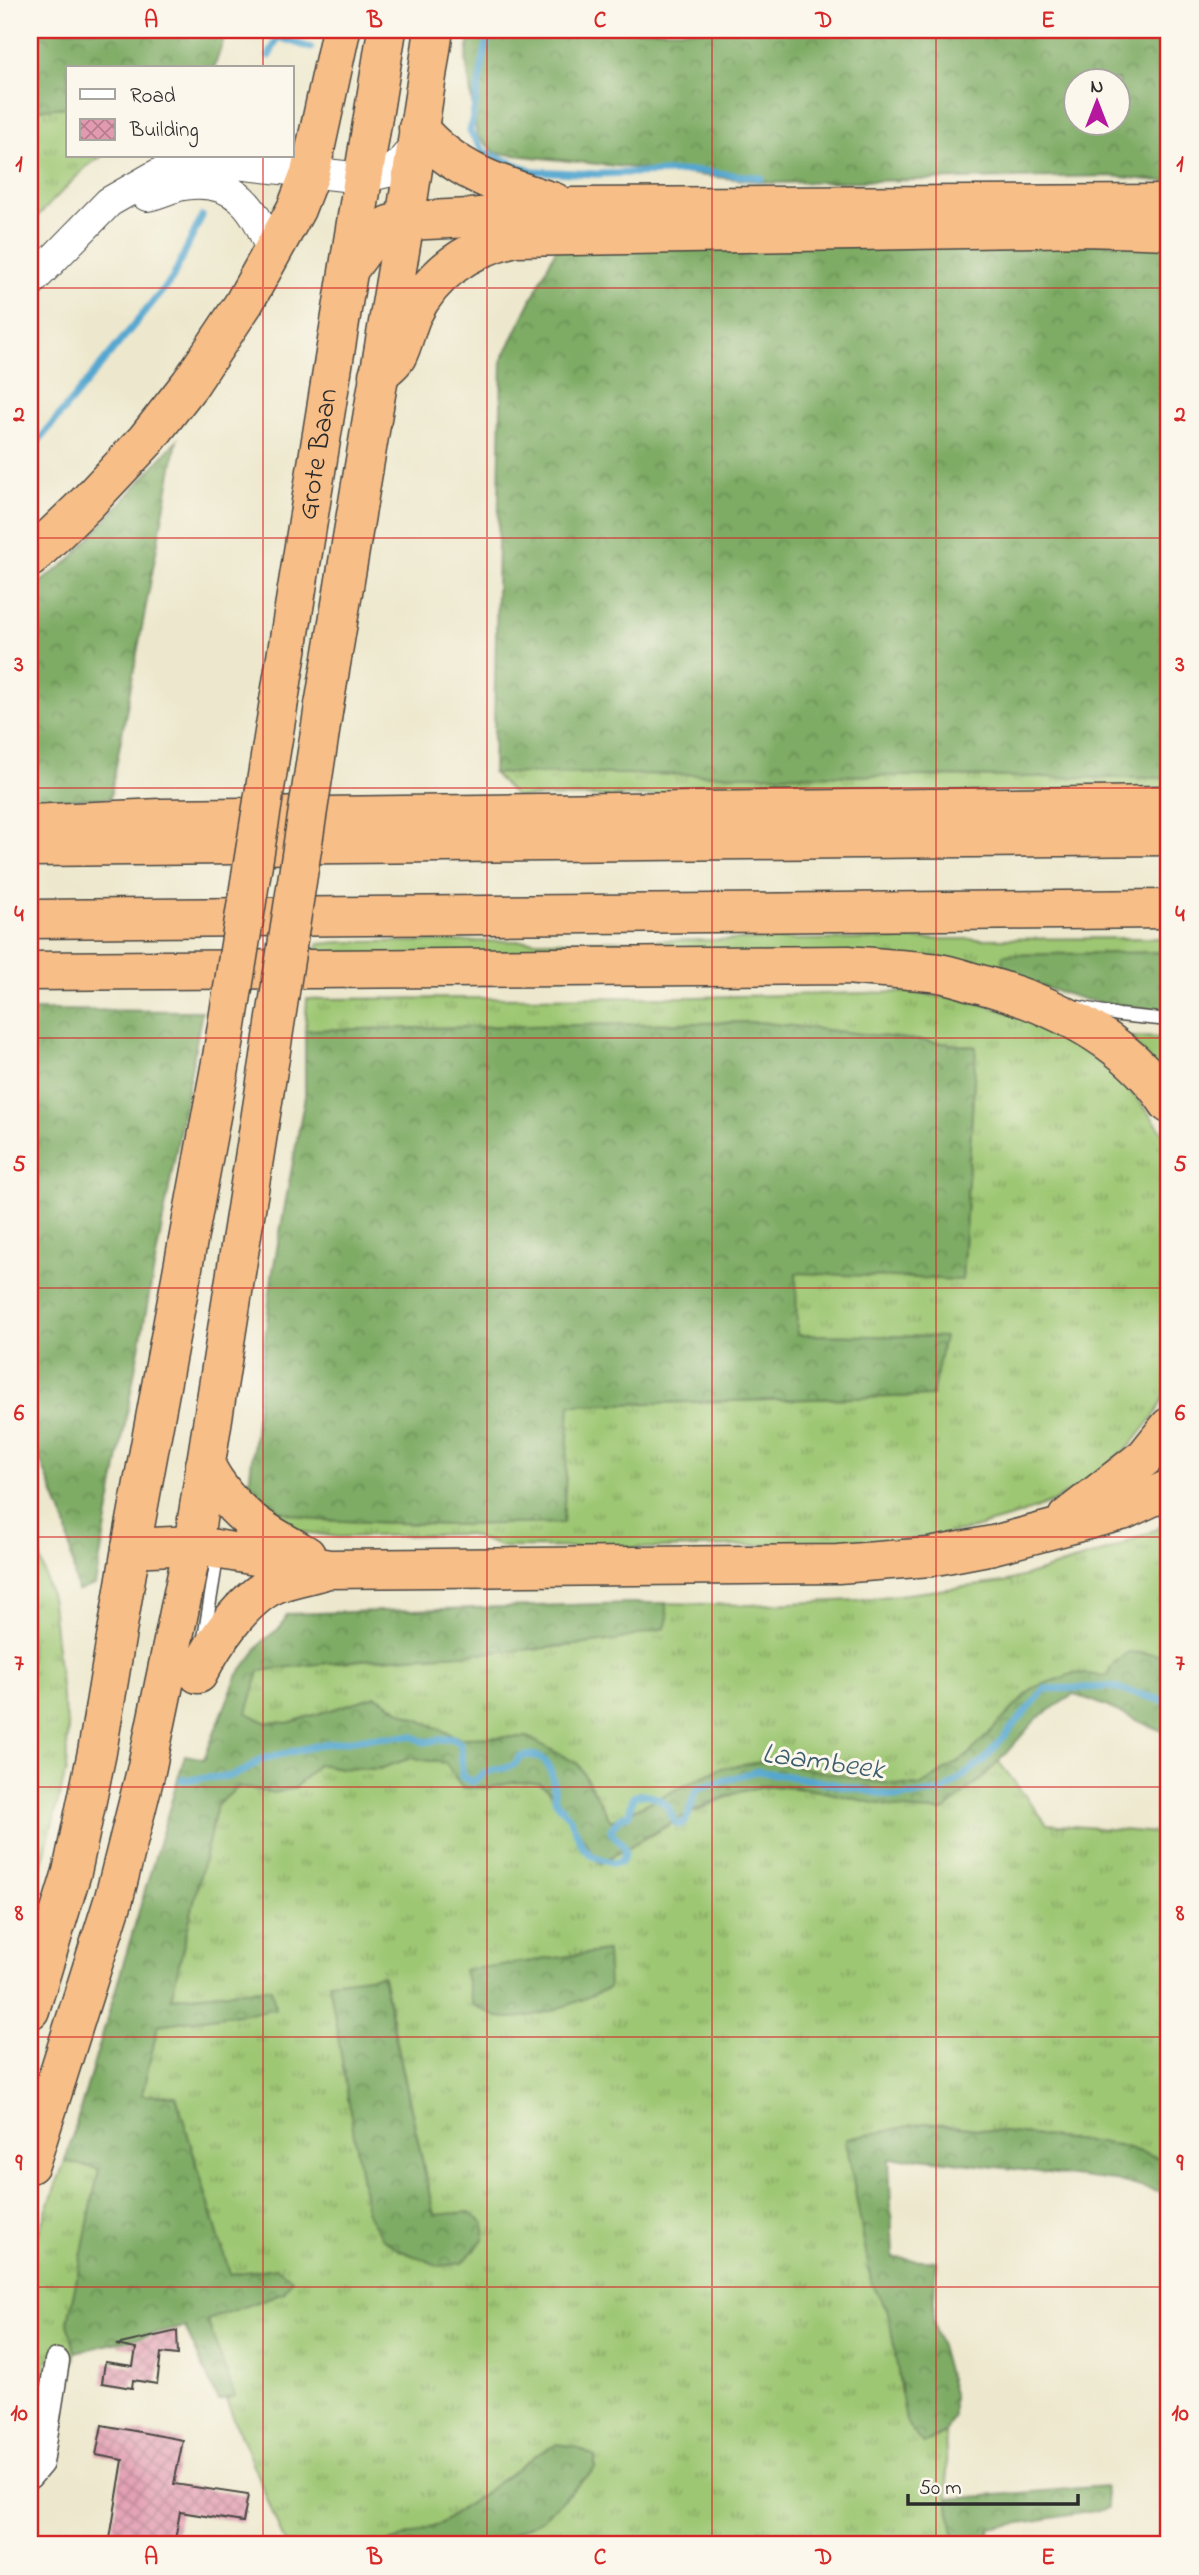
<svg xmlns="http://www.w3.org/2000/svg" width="1199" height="2575" font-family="'Indie Flower',sans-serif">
<defs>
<pattern id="grass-tufts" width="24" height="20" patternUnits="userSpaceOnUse" patternTransform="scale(1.75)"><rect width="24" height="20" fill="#9ec773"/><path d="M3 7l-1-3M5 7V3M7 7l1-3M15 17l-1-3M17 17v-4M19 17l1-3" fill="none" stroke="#81a25f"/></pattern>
<pattern id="forest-crowns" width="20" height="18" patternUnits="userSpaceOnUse" patternTransform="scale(1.75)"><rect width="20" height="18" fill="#7eac65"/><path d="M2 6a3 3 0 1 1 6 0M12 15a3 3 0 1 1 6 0" fill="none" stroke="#678c53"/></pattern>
<pattern id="building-cross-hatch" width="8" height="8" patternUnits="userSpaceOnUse" patternTransform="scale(1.75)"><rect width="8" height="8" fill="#e29ab1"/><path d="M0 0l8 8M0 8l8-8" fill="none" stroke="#b77e90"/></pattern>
</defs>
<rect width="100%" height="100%" fill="#fbf7ec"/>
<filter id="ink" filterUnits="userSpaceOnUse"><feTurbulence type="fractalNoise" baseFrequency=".0143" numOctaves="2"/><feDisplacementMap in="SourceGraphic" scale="14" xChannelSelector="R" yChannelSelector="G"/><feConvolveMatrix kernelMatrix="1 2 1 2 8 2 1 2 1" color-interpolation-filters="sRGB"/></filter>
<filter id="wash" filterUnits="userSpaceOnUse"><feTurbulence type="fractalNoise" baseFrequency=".00686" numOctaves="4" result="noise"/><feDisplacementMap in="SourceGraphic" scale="28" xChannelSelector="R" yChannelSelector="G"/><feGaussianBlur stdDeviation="1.57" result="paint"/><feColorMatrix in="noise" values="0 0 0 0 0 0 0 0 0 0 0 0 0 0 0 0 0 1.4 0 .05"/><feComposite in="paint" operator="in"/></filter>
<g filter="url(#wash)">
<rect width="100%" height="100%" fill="#ede8cd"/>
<path fill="url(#grass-tufts)" stroke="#64794f" stroke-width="2" fill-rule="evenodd" d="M68 107V156H102L86 167 30 224V110Z
M493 773 1169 778V790L516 797Z
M1169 938V952L1003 955 1002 975 315 959 318 944 342 942Z
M908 992C931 996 956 997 978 1003 1058 1024 1127 1072 1169 1143V1388L1155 1415 1131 1445 1092 1478 1052 1502 1019 1515 963 1531 894 1542 660 1548 503 1547 466 1534 338 1537 297 1531 247 1503 317 1520 451 1525 563 1523 569 1405 931 1396 943 1337 796 1335V1272L962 1280 976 1047 757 1022 305 1030 307 999 697 997Z
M1131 1037 1169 1038V1086Z
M30 1520 52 1602 62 1697 68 1726 66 1771 30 1911Z
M1169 1523V1663L1166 1655 1113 1664 1107 1677 1074 1673 1033 1688 967 1756 920 1786 721 1768 610 1821 578 1764 527 1737 459 1738 406 1714 376 1696 288 1723 265 1722 246 1713 259 1671C374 1654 492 1657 608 1641 627 1639 646 1632 665 1628L668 1617 665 1603 750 1605 857 1600 1005 1582 1113 1549Z
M411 1758 445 1763 489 1788C504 1784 524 1777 539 1783 555 1789 588 1847 600 1863L684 1817 738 1792 773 1786 822 1791 944 1811 998 1761 1047 1824 1169 1834V2161L1118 2145 925 2123 846 2140 871 2281 889 2316 897 2353 900 2391 923 2443 945 2433 948 2499 956 2545H490L541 2520 536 2455 442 2523 383 2545H286L226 2400 235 2397 207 2320 284 2292 277 2268 230 2274 176 2096 142 2095 158 2025 271 1988 171 1998 217 1805 238 1787C282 1794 286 1798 318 1764L341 1768 379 1769ZM383 1976 434 2216 329 1982Z
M65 2161 99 2169 68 2322 75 2352 74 2362 48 2359 30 2461V2255Z"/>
<path fill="url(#forest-crowns)" stroke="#546c48" stroke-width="2" fill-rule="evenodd" d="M30 30H227L214 68H68V107L30 110Z
M471 30H1169V182L1111 176 772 183 496 153 477 136 466 60ZM1076 80H1118V122H1076Z
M1169 243V778L493 773 502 360 558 245Z
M177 440 110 798 30 800V590L70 560Z
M1169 952V1012L1087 1000 1002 975 1003 955Z
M30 1010 202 1011 95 1585 77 1591 66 1524 30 1435Z
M757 1022 976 1047 962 1280 796 1273 797 1335 944 1337 932 1396 570 1405 563 1523 451 1525 317 1520 247 1503 272 1276 305 1096V1030Z
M631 1603H665L668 1617 665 1628C646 1632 627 1639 608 1641 492 1657 375 1654 259 1671L247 1713 265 1722 288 1723 376 1696 406 1714 459 1738 527 1737 578 1764 611 1821 721 1768 769 1761 876 1782 920 1786 967 1756 1033 1688 1074 1673 1107 1676 1113 1664 1128 1652 1166 1655 1169 1663V1733C1135 1723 1108 1703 1073 1695L1037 1718 991 1770 944 1811C932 1811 919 1811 907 1809 863 1803 820 1787 775 1786 724 1785 645 1839 600 1863L552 1793 539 1783 514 1782 489 1788H463L445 1763 411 1758 379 1769 341 1768 318 1764 296 1787 275 1793 238 1787 217 1805 171 1998 271 1988 276 2009 158 2025 142 2095 176 2096 230 2274 277 2268 292 2279 284 2292 207 2320 235 2397 218 2401 185 2327 75 2352 68 2322 99 2169 65 2161 185 1755 204 1759 237 1676 264 1640 281 1627 287 1614Z
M607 1951 609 1988C579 2001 531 2023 498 2017 490 2015 481 2008 473 2005L464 1970Z
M382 1975 434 2215 468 2212 484 2223V2238L463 2263 440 2266 399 2250 382 2238 367 2214 329 1982Z
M925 2123 1118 2145 1169 2161V2195L1123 2182 920 2158 889 2159 893 2258 936 2261 933 2320 953 2394V2416L945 2433 923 2443 912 2432 905 2416 889 2316 871 2281 846 2139Z
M557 2444 576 2447 595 2457V2469L541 2520 490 2545H383L442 2523 536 2455Z
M1105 2486 1108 2509 989 2528 991 2545H956L948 2499Z"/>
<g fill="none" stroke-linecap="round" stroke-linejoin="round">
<path stroke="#55a7d0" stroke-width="7" d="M489 30 470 132 484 152 533 171 597 174 700 171 761 178
M269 56 278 37 311 48
M30 451 172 279 202 216
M182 1780 231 1776 246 1770 262 1759 324 1744 368 1738 412 1736 424 1742 453 1738 461 1744 462 1777 473 1782C477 1779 483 1774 488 1772 501 1766 512 1772 520 1757 551 1748 554 1778 555 1800L570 1818 583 1847 592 1856 615 1863 621 1862C631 1849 621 1842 612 1834L611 1829 620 1818 629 1814 633 1797C646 1791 661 1797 669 1809 672 1814 672 1819 677 1824H683C693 1813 690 1799 698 1788L757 1771 824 1782 898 1797 942 1792 983 1761 1045 1689 1111 1687 1169 1702"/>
</g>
<g id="blocks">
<path fill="url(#building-cross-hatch)" d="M177 2331 178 2355 161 2353 157 2384 133 2380 132 2388 102 2383 105 2362 133 2366 136 2349 116 2345Z
M102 2425 183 2440 174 2484 248 2495 243 2522 180 2512 174 2545H109L123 2460 96 2455Z"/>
</g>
</g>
<g filter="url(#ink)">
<use href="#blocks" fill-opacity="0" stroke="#484743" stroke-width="2"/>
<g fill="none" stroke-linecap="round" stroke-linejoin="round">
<g stroke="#484743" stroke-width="15">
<path id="service" d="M1078 1007 1119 1015 1169 1020
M204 1638 218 1552"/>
</g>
<g stroke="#484743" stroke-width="27">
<path id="minor" d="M30 2476 41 2463 57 2361"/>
</g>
<g stroke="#484743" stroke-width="32">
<path id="tertiary" d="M147 196C159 194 171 187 184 185 236 177 258 210 272 255
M30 283 109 202 167 169 185 163 218 162 362 178 388 172 400 164 416 143"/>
</g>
<g stroke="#484743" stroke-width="41">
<g id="trunk">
<path d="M378 375C384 369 393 363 397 356 404 343 406 328 412 315 433 272 469 248 515 237L1088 227 1169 230"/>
<path d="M30 558 86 504 146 440 190 384 244 303 296 209 310 173 341 30"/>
<path id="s1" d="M279 701 387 30"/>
<path d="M324 706 405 221 434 30"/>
<path d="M30 824 160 818 1169 805"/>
<path d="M30 2010 72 1872 97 1752 131 1548 222 1057"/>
<path d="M30 2164 114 1898 146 1771 193 1545 270 1057"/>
</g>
</g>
<g stroke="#484743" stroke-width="41">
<path id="motorway" d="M418 128C454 172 502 186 554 202
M349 269 371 239 389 225 405 221 471 218 573 207 1169 204
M30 847 1169 836
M30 919 1169 909
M30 971 848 965C878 968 909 969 939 973 953 975 967 981 980 984 1053 1004 1127 1039 1169 1104
M205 1465C233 1515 258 1528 306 1555
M1067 1518 1145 1457 1169 1427
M131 1548 193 1545 329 1569 838 1564 930 1557 993 1545 1122 1511 1169 1489
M198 1674C213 1644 243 1598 275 1584 289 1578 307 1575 322 1571"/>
</g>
<use href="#service" stroke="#fff" stroke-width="12"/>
<use href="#minor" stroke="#fff" stroke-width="24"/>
<use href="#tertiary" stroke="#fff" stroke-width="30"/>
<use href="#trunk" stroke="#f7be88" stroke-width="38"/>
<use href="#motorway" stroke="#f7be88" stroke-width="38"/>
<g stroke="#484743" stroke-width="41" stroke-linecap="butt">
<path id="trunk-bridge" d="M222 1057 279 701
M270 1057 324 706"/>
</g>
<use href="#trunk-bridge" stroke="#f7be88" stroke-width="38"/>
</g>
</g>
<path fill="none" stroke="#d62828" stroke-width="2" stroke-opacity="0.55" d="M263 30V68M487 30V2545M712 30V2545M936 30V2545M263 156V2545M30 288H1169M30 538H1169M30 788H1169M30 1038H1169M30 1288H1169M30 1537H1169M30 1787H1169M30 2037H1169M30 2287H1169"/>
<g text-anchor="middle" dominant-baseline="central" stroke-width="6" stroke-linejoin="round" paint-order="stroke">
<g font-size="28" fill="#2b2b2b" stroke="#fbf7ec">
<text stroke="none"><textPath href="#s1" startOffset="250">Grote Baan</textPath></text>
</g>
<g font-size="30" font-style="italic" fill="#3c5d6d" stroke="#fbf7ec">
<text transform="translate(823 1763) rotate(8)">Laambeek</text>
</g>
</g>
<rect width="1199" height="2575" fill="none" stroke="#fbf7ec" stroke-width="77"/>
<rect x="66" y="66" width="228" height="91" fill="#fbf7ec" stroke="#a8a59f" stroke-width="2"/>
<rect x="80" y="89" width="35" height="10" fill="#ffffff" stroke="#a8a59f" stroke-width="2"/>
<text x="130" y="102" font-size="21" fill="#2b2b2b">Road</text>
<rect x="80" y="119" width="35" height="21" fill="url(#building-cross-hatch)" stroke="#a8a59f" stroke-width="2"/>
<text x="130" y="136" font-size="21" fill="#2b2b2b">Building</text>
<g transform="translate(1097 102)"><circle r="33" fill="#fbf7ec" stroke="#a8a59f" stroke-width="2"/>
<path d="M0-5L12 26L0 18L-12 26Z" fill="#b5179e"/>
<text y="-10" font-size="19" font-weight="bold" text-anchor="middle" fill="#2b2b2b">N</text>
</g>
<path d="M908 2494v10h170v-10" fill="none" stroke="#2b2b2b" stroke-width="3.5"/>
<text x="919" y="2494" font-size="21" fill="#2b2b2b" stroke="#fbf7ec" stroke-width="5" paint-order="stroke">50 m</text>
<rect x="38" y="38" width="1122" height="2498" fill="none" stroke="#d62828" stroke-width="2.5"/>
<g font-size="23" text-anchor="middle" font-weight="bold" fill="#d62828">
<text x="151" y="27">A</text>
<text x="375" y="27">B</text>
<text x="600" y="27">C</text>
<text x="824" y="27">D</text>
<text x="1048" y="27">E</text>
<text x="19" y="171">1</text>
<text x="1180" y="171">1</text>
<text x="19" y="421">2</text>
<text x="1180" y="421">2</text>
<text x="19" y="671">3</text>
<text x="1180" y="671">3</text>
<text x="19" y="921">4</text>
<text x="1180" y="921">4</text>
<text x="19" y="1171">5</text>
<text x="1180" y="1171">5</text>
<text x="19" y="1420">6</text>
<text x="1180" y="1420">6</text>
<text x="19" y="1670">7</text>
<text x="1180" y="1670">7</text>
<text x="19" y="1920">8</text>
<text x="1180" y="1920">8</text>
<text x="19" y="2170">9</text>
<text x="1180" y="2170">9</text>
<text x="19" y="2420">10</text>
<text x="1180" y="2420">10</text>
<text x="151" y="2564">A</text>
<text x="375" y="2564">B</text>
<text x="600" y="2564">C</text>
<text x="824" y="2564">D</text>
<text x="1048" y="2564">E</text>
</g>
</svg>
